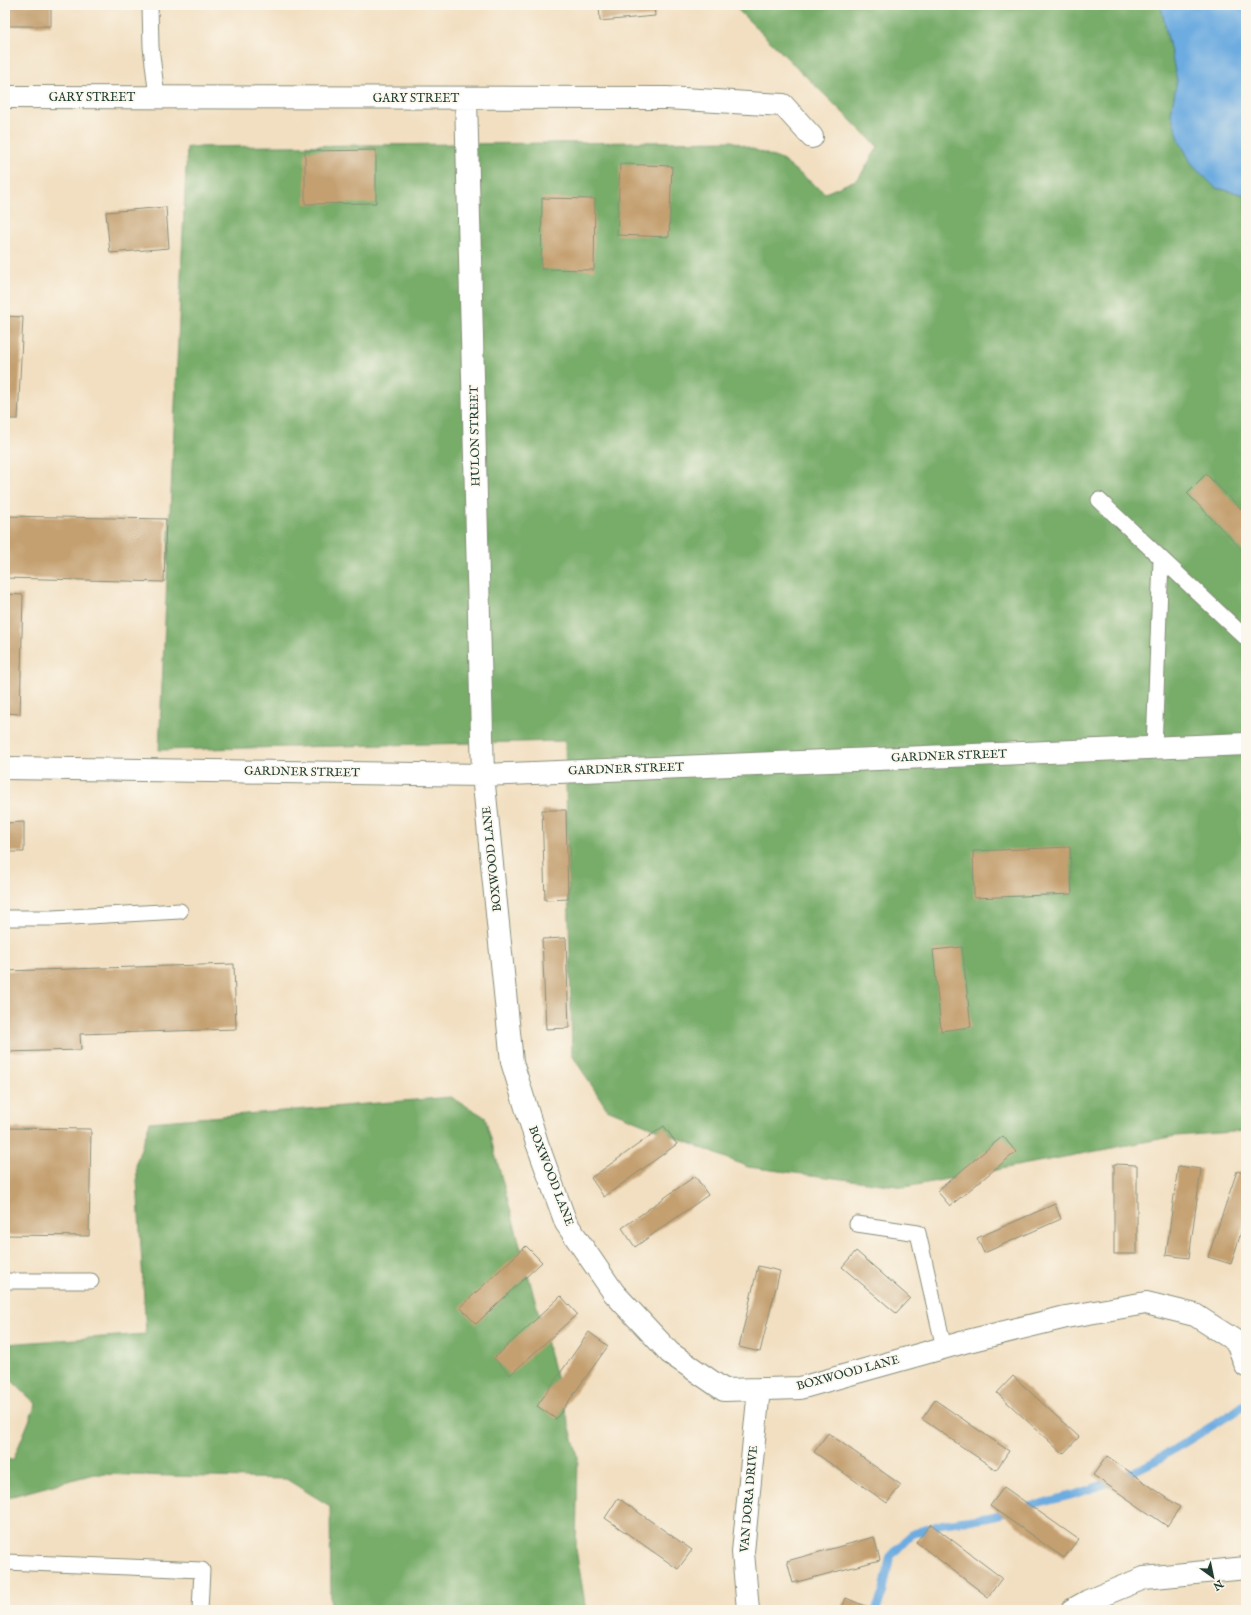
<svg xmlns="http://www.w3.org/2000/svg" width="1251" height="1615" font-family="'IM FELL English',serif">
<rect width="100%" height="100%" fill="#fbf7ec"/>
<filter id="ink" filterUnits="userSpaceOnUse"><feTurbulence type="fractalNoise" baseFrequency=".025" numOctaves="2"/><feDisplacementMap in="SourceGraphic" scale="8" xChannelSelector="R" yChannelSelector="G"/><feConvolveMatrix kernelMatrix="1 2 1 2 8 2 1 2 1" color-interpolation-filters="sRGB"/></filter>
<filter id="wash" filterUnits="userSpaceOnUse"><feTurbulence type="fractalNoise" baseFrequency=".012" numOctaves="4" result="noise"/><feDisplacementMap in="SourceGraphic" scale="16" xChannelSelector="R" yChannelSelector="G"/><feGaussianBlur stdDeviation="0.9" result="paint"/><feColorMatrix in="noise" values="0 0 0 0 0 0 0 0 0 0 0 0 0 0 0 0 0 1.4 0 .05"/><feComposite in="paint" operator="in"/></filter>
<g filter="url(#wash)">
<rect width="100%" height="100%" fill="#f2dfc1"/>
<path fill="#77ac69" stroke="#4b744e" d="M733 5H1159L1162 11 1177 80 1171 114 1216 188 1246 195V1131L1176 1136 905 1187 748 1167 607 1109 572 1055 565 741 159 750 187 147 732 141 782 160 825 193 858 179 878 147Z
M451 1097 485 1117 578 1457 576 1549 586 1610H331L330 1506 286 1479 94 1474 5 1498V1459L13 1460 36 1404 11 1380 5 1379V1344L146 1334 136 1163 150 1122Z"/>
<path fill="#6dace0" stroke="#46748a" d="M1159 5H1246V195L1216 188 1193 166 1180 142 1171 114 1177 80 1162 11Z"/>
<g fill="none" stroke-linecap="round" stroke-linejoin="round">
<path stroke="#6dace0" stroke-width="8" d="M876 1610 883 1592 890 1557 912 1534 942 1524 989 1517 1076 1494 1116 1480 1155 1461 1233 1413 1246 1403"/>
</g>
<g id="blocks">
<path fill="#c4a071" d="M5 5H51V26H5Z
M291 5H331V8L291 7Z
M599 5H654L655 16 600 21Z
M376 150V203L305 204V151Z
M620 164 672 166 669 237 617 235Z
M542 198 595 199 594 270 541 269Z
M166 207 169 248 110 253 106 212Z
M5 316 23 317 18 419H5Z
M1206 474 1246 514V554L1187 493Z
M5 516 166 519 164 582 5 578Z
M5 594 23 595 20 714 5 713Z
M542 810H566L568 899 545 900Z
M24 822V852H5V823Z
M1070 847 1072 894 974 898 973 851Z
M566 938 569 1028 546 1029 542 939Z
M962 947 971 1027 941 1031 933 950Z
M234 964 236 1029 80 1034 81 1050 5 1052V971Z
M664 1126 677 1144 604 1197 591 1178Z
M5 1128 91 1129 89 1236 5 1235Z
M1003 1136 1016 1152 950 1206 937 1191Z
M1114 1164 1137 1165V1254H1114Z
M1178 1166 1201 1169 1189 1258 1166 1255Z
M1237 1171 1246 1174V1217L1231 1264 1208 1257Z
M695 1176 708 1195 635 1247 622 1228Z
M1055 1204 1061 1219 984 1253 977 1238Z
M526 1246 542 1262 476 1324 460 1307Z
M856 1251 910 1298 896 1313 842 1267Z
M758 1266 780 1271 760 1352 739 1347Z
M561 1296 577 1314 510 1375 494 1358Z
M589 1332 608 1346 556 1419 537 1406Z
M1013 1376 1079 1437 1063 1454 997 1393Z
M935 1400 1009 1451 996 1470 922 1419Z
M828 1433 901 1485 887 1503 814 1452Z
M1107 1456 1180 1507 1167 1526 1093 1475Z
M1004 1487 1078 1539 1064 1558 990 1506Z
M618 1498 692 1550 678 1569 605 1518Z
M931 1524 1002 1578 988 1597 916 1542Z
M874 1537 880 1560 793 1583 787 1561Z
M846 1598 874 1610H841Z"/>
</g>
</g>
<g filter="url(#ink)">
<use href="#blocks" fill-opacity="0" stroke="#888e7a" stroke-width="1"/>
<g fill="none" stroke-linecap="round" stroke-linejoin="round">
<g stroke="#888e7a" stroke-width="17">
<path id="lane" d="M150 5 151 47 157 97
M1099 500 1246 638
M1154 748 1161 559
M5 918H53L180 911
M857 1224 918 1233 944 1348
M5 1281H91
M5 1562 202 1570 200 1610"/>
</g>
<g stroke="#888e7a" stroke-width="24">
<path id="street" d="M5 97 667 98 783 105 812 137
M466 98 483 775 512 1062 537 1143 566 1223 614 1293 670 1353 724 1390 800 1388 968 1341 1066 1317 1146 1303 1195 1315 1237 1342 1246 1366
M5 768 483 775 1246 744
M748 1610 743 1552 759 1389
M1072 1610 1088 1601 1144 1578 1246 1568"/>
</g>
<use href="#lane" stroke="#fff" stroke-width="15"/>
<use href="#street" stroke="#fff" stroke-width="22"/>
</g>
</g>
<g text-anchor="middle" dominant-baseline="central" stroke-width="3.5" stroke-linejoin="round" paint-order="stroke">
<g font-size="12" fill="#1f3d34" stroke="#fbf7ec">
<text x="92" y="97">GARY STREET</text>
<text x="416" y="98">GARY STREET</text>
<text transform="translate(475 436) rotate(-91)">HULON STREET</text>
<text transform="translate(949 756) rotate(-2)">GARDNER STREET</text>
<text transform="translate(626 769) rotate(-2)">GARDNER STREET</text>
<text transform="translate(302 772) rotate(1)">GARDNER STREET</text>
<text transform="translate(492 859) rotate(-96)">BOXWOOD LANE</text>
<text transform="translate(551 1176) rotate(69)">BOXWOOD LANE</text>
<text transform="translate(848 1373) rotate(-15)">BOXWOOD LANE</text>
<text transform="translate(749 1499) rotate(-85)">VAN DORA DRIVE</text>
</g>
</g>
<rect width="1251" height="1615" fill="none" stroke="#fbf7ec" stroke-width="20"/>
<g transform="translate(1213 1577) rotate(147)" stroke="#fbf7ec" stroke-width="3" paint-order="stroke">
<path d="M0-3L7 15L0 10L-7 15Z" fill="#1f3d34"/>
<text y="-6" font-size="11" font-weight="bold" text-anchor="middle" fill="#1f3d34">N</text>
</g>
</svg>
